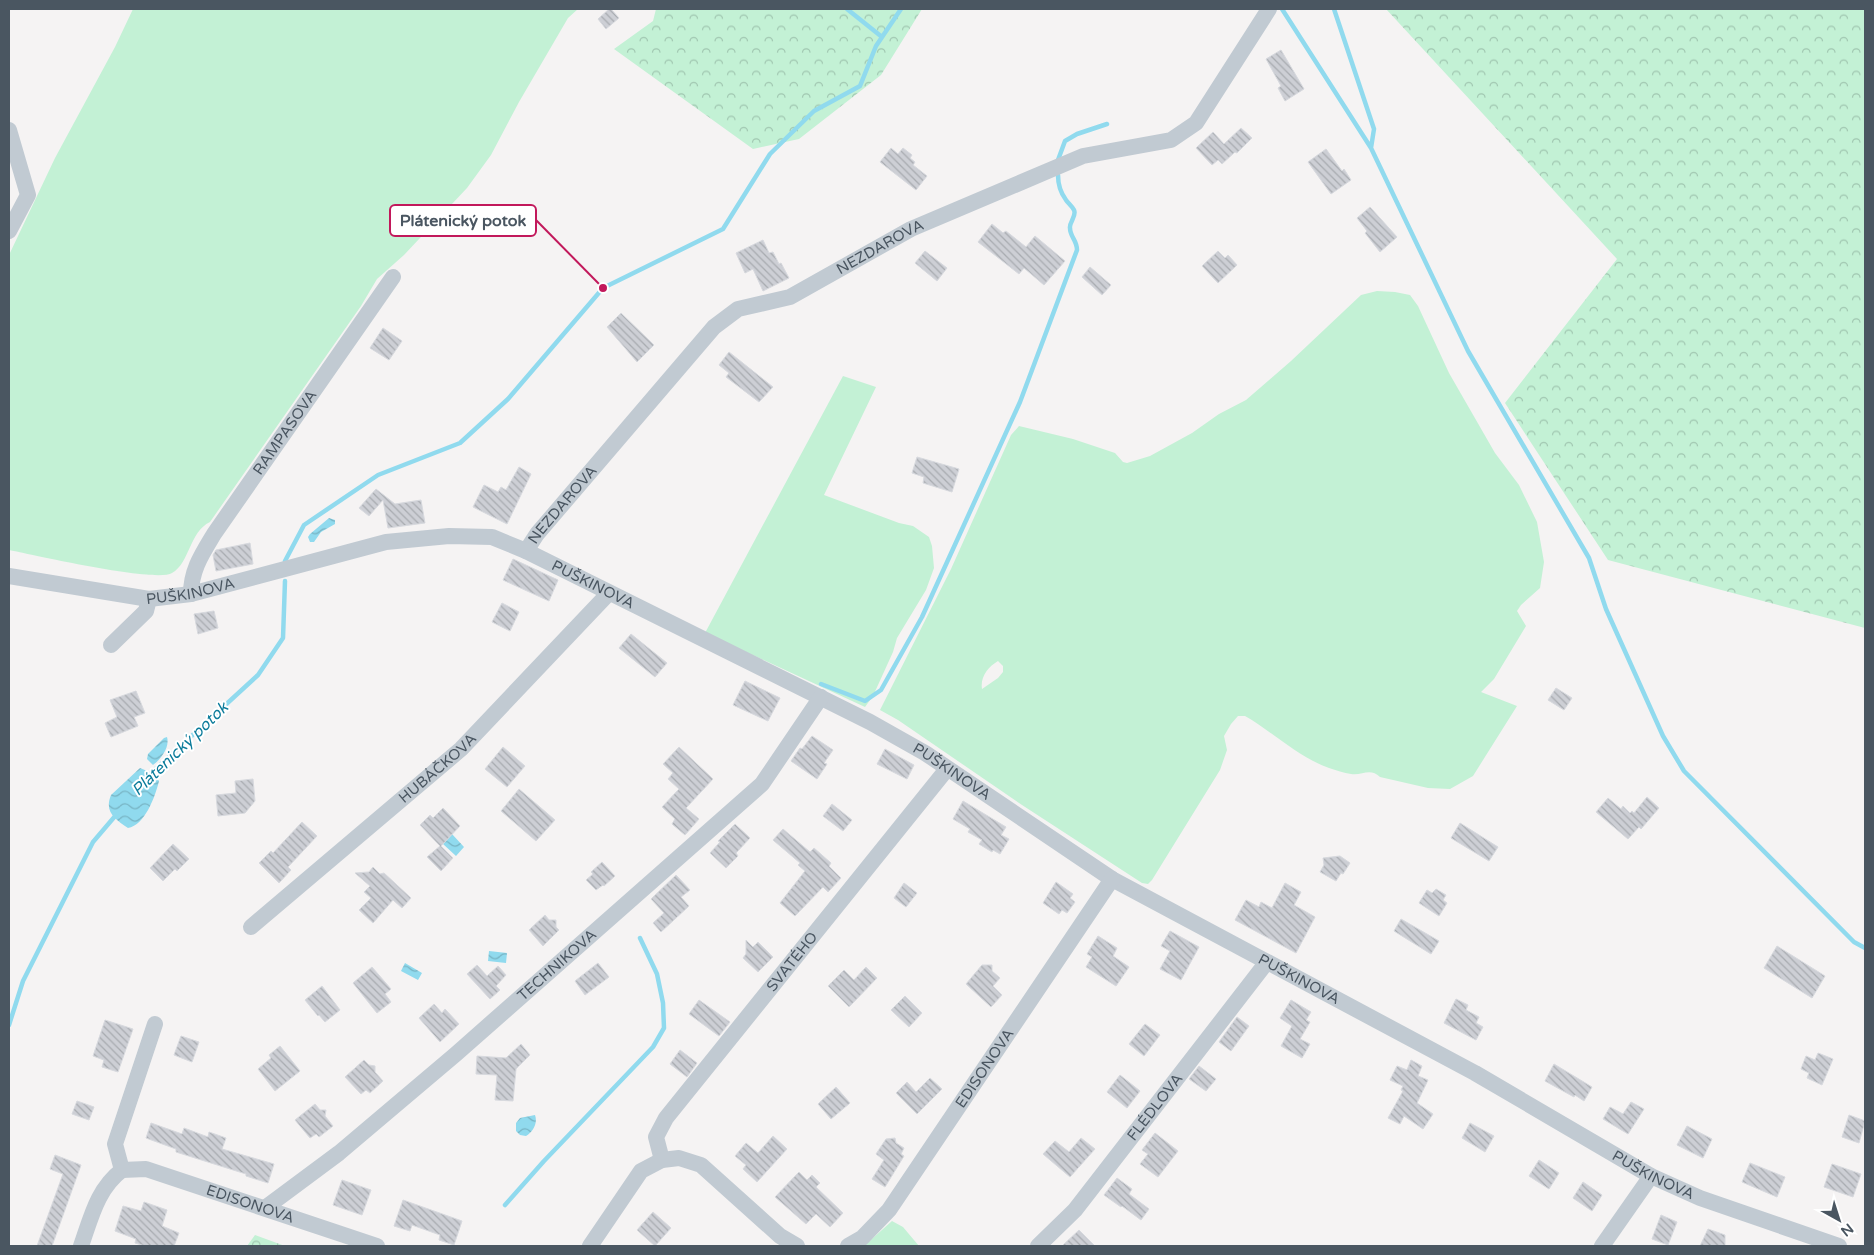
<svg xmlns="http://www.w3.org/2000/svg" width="1874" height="1255" font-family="'Varela Round',sans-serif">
<defs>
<pattern id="forest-crowns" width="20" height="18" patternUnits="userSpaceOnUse" patternTransform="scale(1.25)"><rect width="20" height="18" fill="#c3f1d5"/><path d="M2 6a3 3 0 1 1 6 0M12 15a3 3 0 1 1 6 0" fill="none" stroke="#a0c6b0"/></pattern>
<pattern id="water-waves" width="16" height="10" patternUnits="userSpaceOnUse" patternTransform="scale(1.25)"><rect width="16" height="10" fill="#90daee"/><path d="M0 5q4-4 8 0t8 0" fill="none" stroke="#78b4c4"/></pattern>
<pattern id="building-back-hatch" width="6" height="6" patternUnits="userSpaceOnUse" patternTransform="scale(1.25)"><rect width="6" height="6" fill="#cdcfd5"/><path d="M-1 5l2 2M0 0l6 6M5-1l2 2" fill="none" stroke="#a8abb0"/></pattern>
</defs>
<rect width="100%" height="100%" fill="#f5f3f3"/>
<path fill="#c3f1d5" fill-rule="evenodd" d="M133 9H578L568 18 519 102 491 155 467 188 404 255 377 279 361 306 210 522C189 532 190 563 172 573 156 583 34 555 9 550V255L55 158 115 47Z
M1377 291 1395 292 1410 295 1418 306 1449 373 1495 453 1519 485 1537 522 1544 562 1540 588 1521 605 1517 611 1526 626 1494 679 1481 692 1517 706 1473 776 1450 789 1428 788 1380 777C1370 767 1362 776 1351 774 1344 773 1336 770 1329 768 1298 757 1273 732 1245 716H1238L1231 724 1224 736 1227 750 1220 770 1152 880 1148 884 1142 883 1022 805 898 720 880 710 951 569 1011 435 1019 426 1073 439 1115 453 1123 462 1127 463 1150 456 1192 433 1219 414 1246 400 1291 361 1361 295ZM998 661 1003 666V672L998 678 982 689C980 677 988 667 998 661Z
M843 376 876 387 824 495 899 523 913 526 929 537 932 546 934 568 926 590 897 638 893 652 873 696 865 707 705 633Z
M892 1221 903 1227 919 1246H864Z"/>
<path fill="url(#forest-crowns)" d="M656 9H922L881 75 799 139 753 149 614 49 653 21Z
M1386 9H1865V628L1608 560 1505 403 1617 259Z
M255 1235 285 1246H247Z"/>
<path fill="url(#water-waves)" d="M329 518 335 520V524L321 532 314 542H310L308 537 310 534Z
M167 737C170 747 161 759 153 765L147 759 148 754 164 738Z
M140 768 152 773 159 781C155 797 145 825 128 828 115 819 104 812 111 795Z
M452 834 464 847 456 856 443 844Z
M489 951 507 953 506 963 488 961Z
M405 963 422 973 418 980 401 971Z
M535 1115C538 1123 533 1132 526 1136L520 1135 516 1131V1123L520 1118Z"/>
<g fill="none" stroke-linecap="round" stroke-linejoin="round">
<path stroke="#90daee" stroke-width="4.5" d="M847 9 882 37
M1282 9 1371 148 1468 351 1589 558 1606 609 1663 736 1684 771 1854 942 1865 948
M1334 9 1374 129 1371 148
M1058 160 1065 141 1077 134 1107 124
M285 561 304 525 378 475 460 443 508 399 603 288 723 229 770 154 814 111 860 86 876 46 901 9
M821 684 865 701 881 690 922 617 1020 402 1077 250C1077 240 1070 237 1070 228 1069 222 1077 216 1074 210 1072 206 1068 203 1066 200 1060 192 1058 185 1058 175
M148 776 258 675 283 638 285 581
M9 1025 23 981 93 842 116 815
M505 1205 544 1161 653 1047 664 1028 663 1003 657 974 640 938"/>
</g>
<path fill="url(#building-back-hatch)" stroke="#d7d9de" d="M609 9H611L619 18 606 29 598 19Z
M1281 50 1304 89 1285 101 1278 88 1281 86 1266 59Z
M1241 128 1252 138 1237 153 1235 152 1222 164 1218 160 1212 165 1196 148 1213 132 1224 144Z
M891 148 898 154 903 148 912 155 910 158 915 162 913 165 927 176 916 190 880 162Z
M1326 149 1342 171 1344 169 1351 180 1331 194 1308 162Z
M1370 207 1397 237 1380 252 1365 233 1367 231 1357 218Z
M992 224 1003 233 1006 231 1026 247 1035 236 1065 261 1044 285 1024 268 1019 274 978 242Z
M763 240 769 253 773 252 779 264 781 263 789 278 763 291 753 269 745 273 736 253Z
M925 251 947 268 937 281 915 263Z
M1218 251 1225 258 1228 255 1237 265 1218 283 1202 266Z
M1090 267 1111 285 1102 295 1082 277Z
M621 313 654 345 637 362 607 327Z
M383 328 402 341 389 360 370 348Z
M729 352 773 387 759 402 726 377 729 373 719 365Z
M917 457 959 469 952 492 923 483 924 477 912 473Z
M519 467 531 474 507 524 473 507 484 485 498 492 501 487 506 490Z
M376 489 395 504 421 500 425 523 388 528 383 500 369 516 359 508Z
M250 543 253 564 216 571 213 555 216 550Z
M513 559 558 580 549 601 503 580Z
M502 603 519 612 510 631 492 622Z
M214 611 218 628 198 634 194 614Z
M631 634 667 663 655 677 619 648Z
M745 681 780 698 768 721 733 705Z
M1556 688 1572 698 1564 710 1548 700Z
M136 691 145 713 134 717 138 726 111 737 105 723 117 717 110 700Z
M812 736 833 750 824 763 827 764 817 779 791 761 800 748 802 749Z
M503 747 525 766 507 787 485 769Z
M679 747 713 779 686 808 699 819 685 835 672 824 675 819 662 807 679 789 668 779 673 773 663 764Z
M885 749 914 765 907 779 877 764Z
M253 779 255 801 245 813 218 816 216 795 236 793 235 781Z
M519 789 555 820 536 841 501 811Z
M1647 797 1659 808 1641 829 1639 827 1628 839 1596 812 1608 798 1621 809 1623 806 1630 813 1632 811 1634 813Z
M963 801 1006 827 1001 835 1009 839 1000 854 993 850 992 852 979 844 982 840 968 832 970 829 953 819Z
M832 804 852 820 843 831 823 816Z
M443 808 460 826 441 846 453 858 441 871 427 857 440 846 420 825 430 815 433 818Z
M302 822 317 836 288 867 291 870 279 883 259 863 271 851 273 853Z
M1460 823 1498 847 1489 861 1451 838Z
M735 824 750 838 736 853 738 856 726 868 710 853 720 842 718 841Z
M783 829 810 852 814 848 831 863 829 866 841 878 828 892 823 887 795 916 780 903 805 871 798 865 800 863 773 840Z
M173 844 189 859 177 871 175 869 163 881 150 868Z
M1340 856 1350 863 1343 874 1341 873 1336 881 1320 872 1324 865 1323 858Z
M602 862 615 876 604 886 603 885 596 890 586 880 593 874 591 872Z
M373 867 380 874 384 873 411 898 402 908 393 900 373 923 359 910 371 898 364 892 370 886 355 873 369 872Z
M676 875 690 890 681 897 689 906 661 932 653 923 664 913 651 899Z
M1056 882 1073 894 1070 898 1075 902 1067 913 1062 910 1059 914 1043 903Z
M904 883 917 893 906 907 894 898Z
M1285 883 1301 892 1294 905 1315 917 1296 953 1235 920 1246 900 1259 907 1261 902 1272 908Z
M1436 889 1446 895 1443 900 1447 903 1439 916 1419 903 1427 890 1432 893Z
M545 915 549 920H556V927L559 930 543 946 529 930Z
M1401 919 1439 941 1431 954 1394 931Z
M1170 931 1199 947 1181 980 1160 969 1170 951 1161 946Z
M1098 936 1117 948 1113 956 1129 967 1116 986 1086 967 1092 957 1087 954Z
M746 940 753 947 758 942 773 957 758 972 743 958 746 954Z
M1777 946 1825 976 1812 998 1764 968Z
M598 963 609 977 585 995 575 981Z
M477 965 487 976 498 966 506 975 496 986 500 990 490 999 467 974Z
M982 965H992V971L1000 978 993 986 1002 995 991 1007 966 984Z
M372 967 391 989 385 994 391 1002 377 1013 353 983Z
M866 967 877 978 849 1007 828 986 844 970 854 980Z
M322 986 340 1010 325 1022 319 1015 318 1016 305 1000Z
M905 996 922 1013 909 1027 891 1010Z
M1456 999 1468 1005 1466 1010 1479 1017 1476 1023 1483 1027 1476 1040 1444 1023Z
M699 1000 730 1022 719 1036 689 1014Z
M1291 1000 1311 1012 1306 1020 1310 1022 1300 1039 1310 1044 1302 1058 1281 1046 1292 1026 1280 1018Z
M434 1004 442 1013 445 1009 459 1024 440 1042 419 1018Z
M1237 1017 1249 1026 1231 1051 1219 1042Z
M105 1020 133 1029 118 1072 102 1067 104 1060 93 1056Z
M1145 1024 1160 1035 1144 1056 1129 1044Z
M181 1036 199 1042 192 1062 174 1055Z
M521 1044 530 1055 516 1069 513 1101 495 1100 497 1075 476 1074 477 1056 506 1058Z
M280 1046 300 1071 275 1091 258 1069 271 1058 269 1055Z
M680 1050 697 1063 687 1077 670 1064Z
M1818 1053 1833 1059 1822 1085 1807 1078 1809 1073 1801 1069 1806 1056 1815 1060Z
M364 1060 369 1065 375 1066V1072L383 1081 370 1093 366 1090 361 1094 345 1077Z
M1411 1060 1422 1066 1418 1076 1428 1080 1417 1103 1433 1114 1423 1129 1404 1116 1400 1124 1388 1118 1403 1091 1401 1090 1403 1086 1390 1080 1397 1066 1407 1070Z
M1554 1064 1592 1087 1584 1101 1575 1095 1574 1097 1545 1081Z
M1199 1066 1216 1079 1206 1091 1189 1079Z
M1120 1075 1140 1091 1127 1108 1107 1092Z
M930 1078 942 1089 917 1114 896 1093 907 1082 916 1092Z
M836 1087 850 1103 831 1119 818 1104Z
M77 1101 94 1107 89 1120 72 1114Z
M1631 1102 1644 1109 1628 1134 1603 1119 1610 1107 1623 1114Z
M315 1104 320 1110H326L325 1116 333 1126 319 1137 316 1134 310 1138 295 1120Z
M1849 1115 1865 1121 1859 1143 1842 1137Z
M151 1123 182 1134 184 1128 208 1137 209 1132 226 1138 222 1149 274 1164 268 1183 246 1176V1174L176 1152V1149L146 1138Z
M1470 1123 1494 1136 1485 1152 1462 1138Z
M1687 1126 1712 1139 1703 1158 1677 1145Z
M1155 1133 1178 1151 1158 1177 1140 1164 1148 1154 1142 1150Z
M773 1136 787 1149 757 1182 743 1169 746 1165 735 1156 746 1143 758 1153Z
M895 1138 896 1143 904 1148 901 1154 904 1156 885 1187 872 1179 884 1160 876 1154 886 1139Z
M1081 1138 1095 1149 1070 1177 1043 1154 1055 1141 1069 1152Z
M55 1155 81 1165 52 1246H37L63 1174 50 1169Z
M1539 1160 1559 1173 1549 1189 1529 1176Z
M1750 1163 1785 1177 1777 1197 1742 1182Z
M1832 1164 1861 1174 1853 1197 1824 1187Z
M799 1172 807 1180 812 1175 820 1183 816 1187 843 1213 830 1227 816 1214 806 1224 775 1197Z
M1117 1178 1132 1189 1129 1194 1149 1209 1141 1220 1122 1206 1121 1207 1104 1195Z
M342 1180 371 1190 362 1215 333 1205Z
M1583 1182 1602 1195 1592 1211 1573 1198Z
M403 1200 462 1221 454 1245 439 1240 440 1235 412 1225 410 1231 394 1226Z
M144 1202 167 1210 162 1226 179 1233 174 1246H145L135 1243 136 1239 115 1231 123 1206 141 1211Z
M653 1212 671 1228 655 1246 637 1230Z
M1661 1215 1677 1222 1668 1245 1652 1239Z
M1708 1229 1725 1235V1246H1700Z
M1079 1230 1095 1246H1062Z"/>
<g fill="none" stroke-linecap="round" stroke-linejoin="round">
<g stroke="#c1cad2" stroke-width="16">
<path d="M9 130 28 195 9 231"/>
<path id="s1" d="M526 551 537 534 714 327 738 309 790 297 911 229 1083 156 1171 140 1196 123 1269 9"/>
<path id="s2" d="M9 576 149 599 191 594 386 542 449 536 492 537 526 551 870 722 925 753 1112 879 1475 1073 1651 1176 1700 1198 1839 1246"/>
<path id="s3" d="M191 594C191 570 202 554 214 534L393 277"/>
<path d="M111 645 146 611 149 599"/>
<path id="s4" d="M251 927 461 749 609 593"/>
<path id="s5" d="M662 1160 656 1137 666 1118 947 769"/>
<path id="s6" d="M122 1170 146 1169 377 1246"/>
<path id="s7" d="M265 1208 339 1153 456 1054 762 784 821 697"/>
<path d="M81 1246C91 1218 97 1189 122 1170L115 1144 155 1024"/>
<path d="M590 1246 641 1171 662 1160 679 1158 701 1165 780 1236 797 1246"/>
<path id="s8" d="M848 1246 862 1238 889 1210 1112 879"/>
<path id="s9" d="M1038 1246 1075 1210 1267 962"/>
<path d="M1602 1246 1651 1176"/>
</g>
</g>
<g text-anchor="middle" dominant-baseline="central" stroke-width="4" stroke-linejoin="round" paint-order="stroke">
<g font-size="15" fill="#4a5661" stroke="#fff">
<text stroke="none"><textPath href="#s1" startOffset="479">NEZDAROVA</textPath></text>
<text stroke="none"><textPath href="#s3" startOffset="189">RAMPASOVA</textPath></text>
<text stroke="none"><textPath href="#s1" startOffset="59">NEZDAROVA</textPath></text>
<text stroke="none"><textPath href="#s2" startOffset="604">PUŠKINOVA</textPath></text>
<text stroke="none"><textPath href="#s2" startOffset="184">PUŠKINOVA</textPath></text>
<text stroke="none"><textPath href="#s4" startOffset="245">HUBÁČKOVA</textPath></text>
<text stroke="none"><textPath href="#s2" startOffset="1009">PUŠKINOVA</textPath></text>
<text stroke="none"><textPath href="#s5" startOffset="246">SVATÉHO</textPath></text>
<text stroke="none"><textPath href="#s7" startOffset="380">TECHNIKOVA</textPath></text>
<text stroke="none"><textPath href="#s2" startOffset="1414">PUŠKINOVA</textPath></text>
<text stroke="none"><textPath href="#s8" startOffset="226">EDISONOVA</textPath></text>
<text stroke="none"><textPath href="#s9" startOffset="182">FLÉDLOVA</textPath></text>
<text stroke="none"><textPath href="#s2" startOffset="1819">PUŠKINOVA</textPath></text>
<text stroke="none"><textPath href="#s6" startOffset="134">EDISONOVA</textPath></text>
</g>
<g font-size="16" font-style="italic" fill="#0c7c9b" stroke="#fff">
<text transform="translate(180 749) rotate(-44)">Plátenický potok</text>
</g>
</g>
<path fill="none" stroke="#c2185b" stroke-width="2" d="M603 288L536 220"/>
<circle fill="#c2185b" stroke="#fff" stroke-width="2" cx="603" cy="288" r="5"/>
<rect fill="#fff" stroke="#c2185b" stroke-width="2" x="390" y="205" width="146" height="31" rx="5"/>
<g font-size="16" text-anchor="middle" font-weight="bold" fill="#4a5661">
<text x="463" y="226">Plátenický potok</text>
</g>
<rect width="1874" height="1255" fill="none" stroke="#4a5661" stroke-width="20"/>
<g transform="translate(1839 1220) rotate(141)" stroke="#ffffff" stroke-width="4" paint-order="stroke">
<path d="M0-4L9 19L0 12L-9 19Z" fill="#4a5661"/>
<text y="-8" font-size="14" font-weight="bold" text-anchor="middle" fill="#4a5661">N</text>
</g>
</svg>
